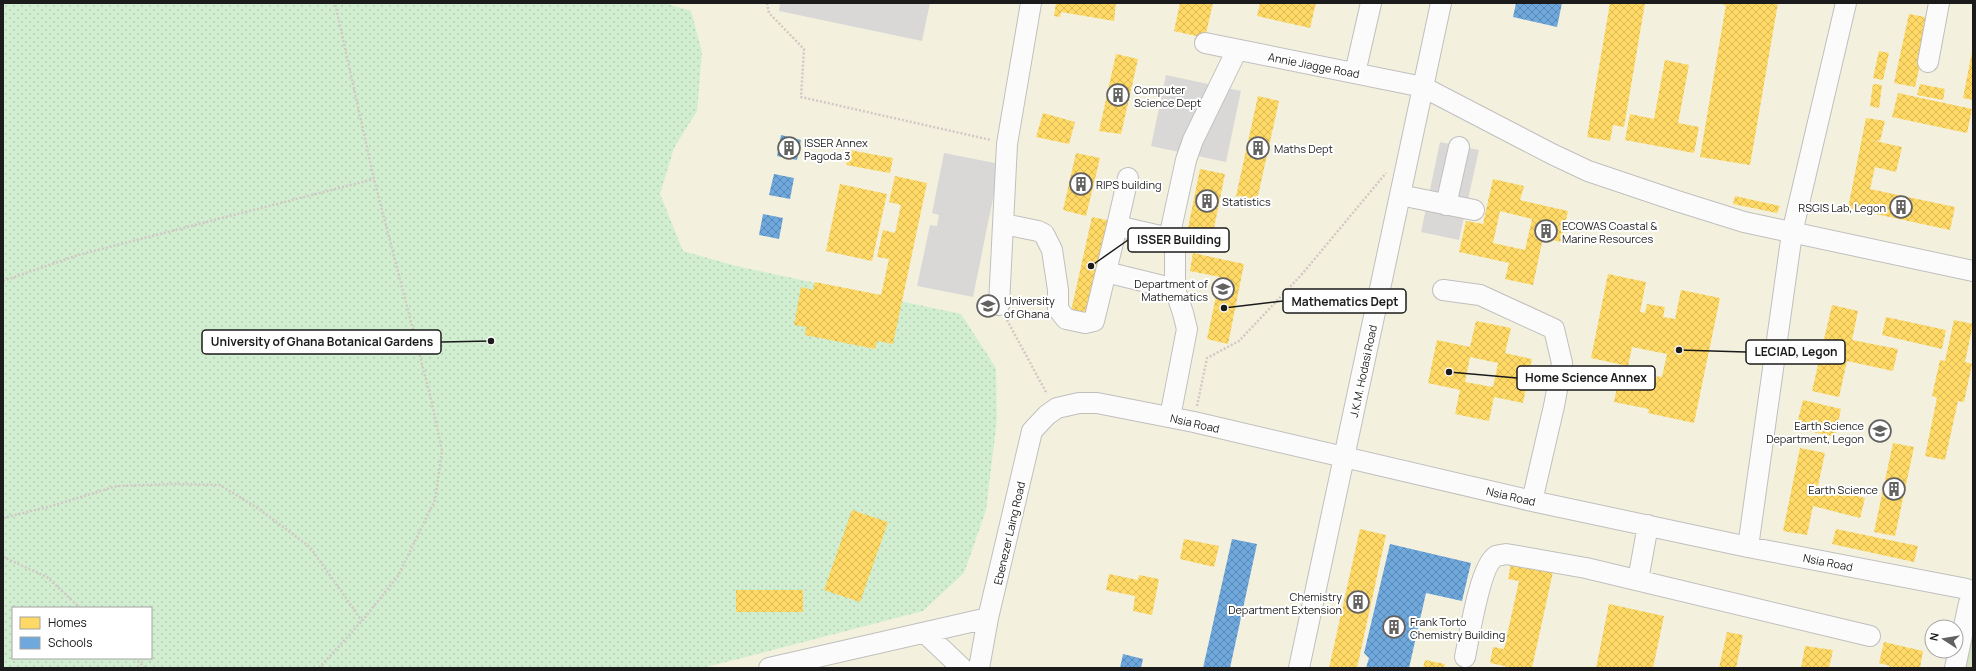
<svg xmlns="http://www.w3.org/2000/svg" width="1976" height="671" font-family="Manrope,sans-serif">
<defs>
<pattern id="park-dots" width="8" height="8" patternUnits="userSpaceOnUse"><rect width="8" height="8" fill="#d2eed1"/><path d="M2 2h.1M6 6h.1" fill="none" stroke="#b4ccb3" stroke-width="1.8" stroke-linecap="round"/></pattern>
<pattern id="homes-cross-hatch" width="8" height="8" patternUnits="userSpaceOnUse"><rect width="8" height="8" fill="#ffd966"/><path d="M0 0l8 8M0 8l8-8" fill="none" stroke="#daba58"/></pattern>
<pattern id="schools-cross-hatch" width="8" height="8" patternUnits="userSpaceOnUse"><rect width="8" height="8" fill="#6fa8dc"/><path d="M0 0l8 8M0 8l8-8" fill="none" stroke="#5a88b2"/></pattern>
</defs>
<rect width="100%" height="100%" fill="#e9e7e3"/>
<path fill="#f3f1de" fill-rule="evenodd" d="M3 3H1973V668H3ZM13 608H151V658H13ZM1932 627H1956V651H1932Z"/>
<path fill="#d6e4c4" d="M1973 626V668H1963Z"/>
<path fill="url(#park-dots)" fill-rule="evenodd" d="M3 3H665L691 11 702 52 697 111 674 148 660 194 683 251 736 266 961 314 996 368 997 419 986 510 964 573 923 611 703 668H3ZM13 608H151V658H13Z"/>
<path fill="#d9d8d7" d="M780 3H930L922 41 779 11Z
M1166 75 1241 91 1226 162 1151 146Z
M1440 142 1479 150 1459 240 1421 232Z
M944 153 1000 164 973 297 917 286 930 225 937 226 939 215 932 213Z"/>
<path fill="url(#homes-cross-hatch)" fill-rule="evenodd" d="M1056 3H1116L1114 21 1061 12 1060 17 1054 16Z
M1180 3H1213L1205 38 1174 31Z
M1260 3H1316L1310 28 1257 16Z
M1610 3H1645L1624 127 1613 125 1610 141 1587 137Z
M1718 3H1778L1750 165 1700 157 1726 5Z
M1909 14 1930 18 1915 87 1894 83Z
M1879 51 1889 53 1883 80 1873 78Z
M1972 52H1973V100L1963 98Z
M1116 54 1138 59 1121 134 1099 131Z
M1665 60 1689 65 1678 123 1699 127 1694 153 1625 140 1630 114 1654 119Z
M1873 84 1882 85 1879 108 1870 106Z
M1920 84 1945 89 1943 100 1917 95Z
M1898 93 1972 109 1967 133 1892 117Z
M1258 96 1279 101 1257 200 1236 196Z
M1043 113 1075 122 1069 144 1036 137Z
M1866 118 1885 121 1880 141 1871 140 1902 147 1896 172 1875 167 1870 189 1955 207 1950 230 1848 208Z
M849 150 893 158 890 173 846 165Z
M1076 153 1100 158 1086 216 1063 210Z
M1200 169 1225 174 1213 233 1188 228Z
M895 176 927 183 893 344 877 341 875 349 805 335 806 327 794 325 801 287 813 290 815 282 881 295 889 259 877 257 883 230 895 233 901 205 889 202Z
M1493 179 1524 186 1520 200 1568 211 1561 242 1543 238 1533 285 1505 279 1509 263 1459 252 1466 221 1483 224ZM1500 211 1532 219 1525 250 1493 243Z
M840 184 887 194 872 261 826 251Z
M1735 196 1780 206 1777 213 1733 204Z
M1092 217 1111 221 1090 315 1071 311Z
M1193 253 1244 264 1228 344 1207 339 1220 277 1190 271Z
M1608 274 1646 282 1640 312 1645 313 1647 304 1665 307 1663 317 1675 319 1681 290 1720 298 1694 423 1648 413 1649 409 1614 402 1620 372 1656 379 1657 376 1662 377 1667 354 1632 347 1628 366 1591 358Z
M1832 305 1858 311 1852 340 1898 349 1893 371 1847 361 1839 397 1812 391Z
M1886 317 1946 330 1942 349 1882 335Z
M1954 320 1973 324 1965 362 1972 364 1964 402 1958 401 1945 460 1925 456 1937 398 1932 396 1940 360 1945 361Z
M1476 321 1511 328 1505 353 1532 359 1523 403 1494 397 1489 421 1455 414 1460 390 1428 383 1437 340 1470 347ZM1470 357 1498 363 1493 387 1465 382Z
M1803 400 1841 409 1835 437 1796 428Z
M1893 443 1914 447 1895 536 1874 532Z
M1800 448 1825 453 1818 486 1865 498 1860 518 1813 506 1807 535 1783 531Z
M852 510 888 522 860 602 824 590Z
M1360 529 1386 535 1357 668H1329Z
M1836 529 1918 546 1914 562 1832 544Z
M1184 539 1219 546 1214 567 1180 559Z
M1512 558 1554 567 1532 668H1513L1490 663 1493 647 1504 649 1519 581 1508 579Z
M1109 574 1138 580 1139 575 1159 579 1152 615 1133 611 1135 596 1106 590Z
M736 590H803V612H736Z
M1609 604 1664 616 1653 668H1596Z
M1727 632 1743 635 1736 668H1719Z
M1884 642 1923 651 1920 668H1890V666L1879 663Z
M1805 646 1833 650 1829 668H1801Z
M1425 660 1445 664 1444 668H1423Z"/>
<path fill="url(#schools-cross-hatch)" d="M1516 3H1562L1557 27 1513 17Z
M781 135 801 140 797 160 777 156Z
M774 174 794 178 790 199 769 195Z
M763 214 783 218 779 239 759 235Z
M1232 539 1257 544 1230 668H1203Z
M1390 544 1471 563 1462 601 1426 593 1409 668H1366L1369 658 1364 653Z
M1123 654 1143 659 1141 668H1120Z"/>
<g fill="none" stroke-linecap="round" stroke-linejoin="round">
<g stroke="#c0bfbe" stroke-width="22">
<path id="minor" d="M1205 43 1423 87 1552 154 1588 171 1677 201 1744 222 1973 271
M1928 62 1939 3
M1355 73 1371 3
M1128 178 1117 226 1169 238
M1400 195 1474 210
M1446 205 1459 147
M1004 224 1038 231 1044 234 1052 250 1058 290V309L1066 319 1085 323 1094 321 1117 226
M1106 272 1175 289
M1443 290 1480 295 1554 329 1562 363 1554 406 1532 501
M999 305 1007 144 1031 3
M1170 417 1187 329 1183 313 1175 289V248L1169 238 1186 160 1193 140 1237 50
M1748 547 1792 233 1846 3
M1638 580 1648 525
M925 633 962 668
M1465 657C1469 638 1480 565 1496 556 1499 555 1503 555 1506 554L1586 568 1870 636
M769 668 988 618
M979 668 988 618 1032 431 1047 415 1057 408 1079 403H1097L1194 422 1532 501 1748 547 1967 589
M1299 668 1441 3
M1955 668 1969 603"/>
</g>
<path stroke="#d3c7c6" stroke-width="2.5" stroke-dasharray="2 2" stroke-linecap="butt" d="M767 3 769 13 804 49 801 97 991 140
M3 281 78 255 374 179
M1007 320 1047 394
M1197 406 1207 358 1239 341 1303 273 1386 173
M3 518 48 507 117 486 174 484 220 485 259 509 310 547 362 621
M3 557 47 577 80 608
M135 658 145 668
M319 668 362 621 398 576 435 500 442 451 431 399 374 179 335 3"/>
<use href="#minor" stroke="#fcfbfb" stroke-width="20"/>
</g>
<defs>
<g id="building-ring" transform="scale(1.15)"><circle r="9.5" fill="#fff" stroke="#636261" stroke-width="1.5"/><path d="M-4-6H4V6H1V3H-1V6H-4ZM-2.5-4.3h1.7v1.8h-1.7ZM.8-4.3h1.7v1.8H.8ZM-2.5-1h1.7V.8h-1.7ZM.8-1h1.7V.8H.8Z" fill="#636261"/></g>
<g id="school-ring" transform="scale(1.15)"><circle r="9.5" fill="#fff" stroke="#636261" stroke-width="1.5"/><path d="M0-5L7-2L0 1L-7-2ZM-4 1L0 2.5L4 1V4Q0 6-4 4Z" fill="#636261"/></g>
<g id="university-ring" transform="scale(1.15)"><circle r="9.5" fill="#fff" stroke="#636261" stroke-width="1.5"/><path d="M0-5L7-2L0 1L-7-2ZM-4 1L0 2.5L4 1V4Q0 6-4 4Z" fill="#636261"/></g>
</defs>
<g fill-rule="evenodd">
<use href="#building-ring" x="1118" y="95"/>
<use href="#building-ring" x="789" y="148"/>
<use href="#building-ring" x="1258" y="148"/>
<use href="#building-ring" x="1081" y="184"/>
<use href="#building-ring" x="1207" y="201"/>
<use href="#building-ring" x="1901" y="207"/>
<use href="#building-ring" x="1546" y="231"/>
<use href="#school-ring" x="1223" y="289"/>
<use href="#university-ring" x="988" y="306"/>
<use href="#university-ring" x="1880" y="431"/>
<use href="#building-ring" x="1894" y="489"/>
<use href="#building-ring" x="1358" y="602"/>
<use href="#building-ring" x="1394" y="627"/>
</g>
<g text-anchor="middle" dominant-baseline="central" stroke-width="4" stroke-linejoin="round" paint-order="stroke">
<g font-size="11" fill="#1b1b1b" stroke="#fff">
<text transform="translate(1314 65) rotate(11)">Annie Jiagge Road</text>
<text transform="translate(1363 371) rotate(-78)">J.K.M. Hodasi Road</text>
<text transform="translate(1195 423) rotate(13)">Nsia Road</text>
<text transform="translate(1511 496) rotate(13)">Nsia Road</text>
<text transform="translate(1009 533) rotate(-77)">Ebenezer Laing Road</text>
<text transform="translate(1828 562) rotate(11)">Nsia Road</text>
</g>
<g font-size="11" fill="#1b1b1b" stroke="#fff" text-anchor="start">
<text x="1134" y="89">Computer<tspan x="1134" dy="13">Science Dept</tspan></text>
<text x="804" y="142">ISSER Annex<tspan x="804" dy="13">Pagoda 3</tspan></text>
<text x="1274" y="148">Maths Dept</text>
<text x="1096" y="184">RIPS building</text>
<text x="1222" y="201">Statistics</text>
<text x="1886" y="207" text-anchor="end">RSGIS Lab, Legon</text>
<text x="1562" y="225">ECOWAS Coastal &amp;<tspan x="1562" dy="13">Marine Resources</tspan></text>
<text x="1208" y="283" text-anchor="end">Department of<tspan x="1208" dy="13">Mathematics</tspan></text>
<text x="1004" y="300">University<tspan x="1004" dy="13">of Ghana</tspan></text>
<text x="1864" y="425" text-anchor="end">Earth Science<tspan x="1864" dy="13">Department, Legon</tspan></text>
<text x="1878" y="489" text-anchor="end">Earth Science</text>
<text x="1342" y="596" text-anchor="end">Chemistry<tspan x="1342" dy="13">Department Extension</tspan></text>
<text x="1410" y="621">Frank Torto<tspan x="1410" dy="13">Chemistry Building</tspan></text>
</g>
</g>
<path fill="none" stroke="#1b1b1b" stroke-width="1.5" d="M1091 266L1128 240M1224 308L1283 301M491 341L441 342M1679 350L1746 352M1449 372L1517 378"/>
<g fill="#1b1b1b" stroke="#fff" stroke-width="1.5">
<circle cx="1091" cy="266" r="4"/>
<circle cx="1224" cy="308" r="4"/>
<circle cx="491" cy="341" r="4"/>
<circle cx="1679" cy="350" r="4"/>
<circle cx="1449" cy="372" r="4"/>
</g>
<g fill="#fff" stroke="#1b1b1b" stroke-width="1.5">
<rect x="1128" y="228" width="101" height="24" rx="4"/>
<rect x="1283" y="289" width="123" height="24" rx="4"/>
<rect x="202" y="330" width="239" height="24" rx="4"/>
<rect x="1746" y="340" width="99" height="24" rx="4"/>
<rect x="1517" y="366" width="138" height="24" rx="4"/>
</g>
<g font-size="12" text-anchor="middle" font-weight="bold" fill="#1b1b1b">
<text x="1179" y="244">ISSER Building</text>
<text x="1345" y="306">Mathematics Dept</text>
<text x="322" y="346">University of Ghana Botanical Gardens</text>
<text x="1796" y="356">LECIAD, Legon</text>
<text x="1586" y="382">Home Science Annex</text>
</g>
<rect width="1976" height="671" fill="none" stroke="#1b1b1b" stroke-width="8"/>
<rect x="12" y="607" width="140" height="52" fill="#ffffff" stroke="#a4a4a4"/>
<rect x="20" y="617" width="20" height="12" fill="#ffd966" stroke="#a4a4a4"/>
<text x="48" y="627" font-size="12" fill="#1b1b1b">Homes</text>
<rect x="20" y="637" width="20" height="12" fill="#6fa8dc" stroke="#a4a4a4"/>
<text x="48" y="647" font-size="12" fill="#1b1b1b">Schools</text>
<g transform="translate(1944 639) rotate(282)"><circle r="19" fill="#ffffff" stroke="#a4a4a4"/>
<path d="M0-3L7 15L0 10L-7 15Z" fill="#636261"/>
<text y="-6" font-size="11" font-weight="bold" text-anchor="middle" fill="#1b1b1b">N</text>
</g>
</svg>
